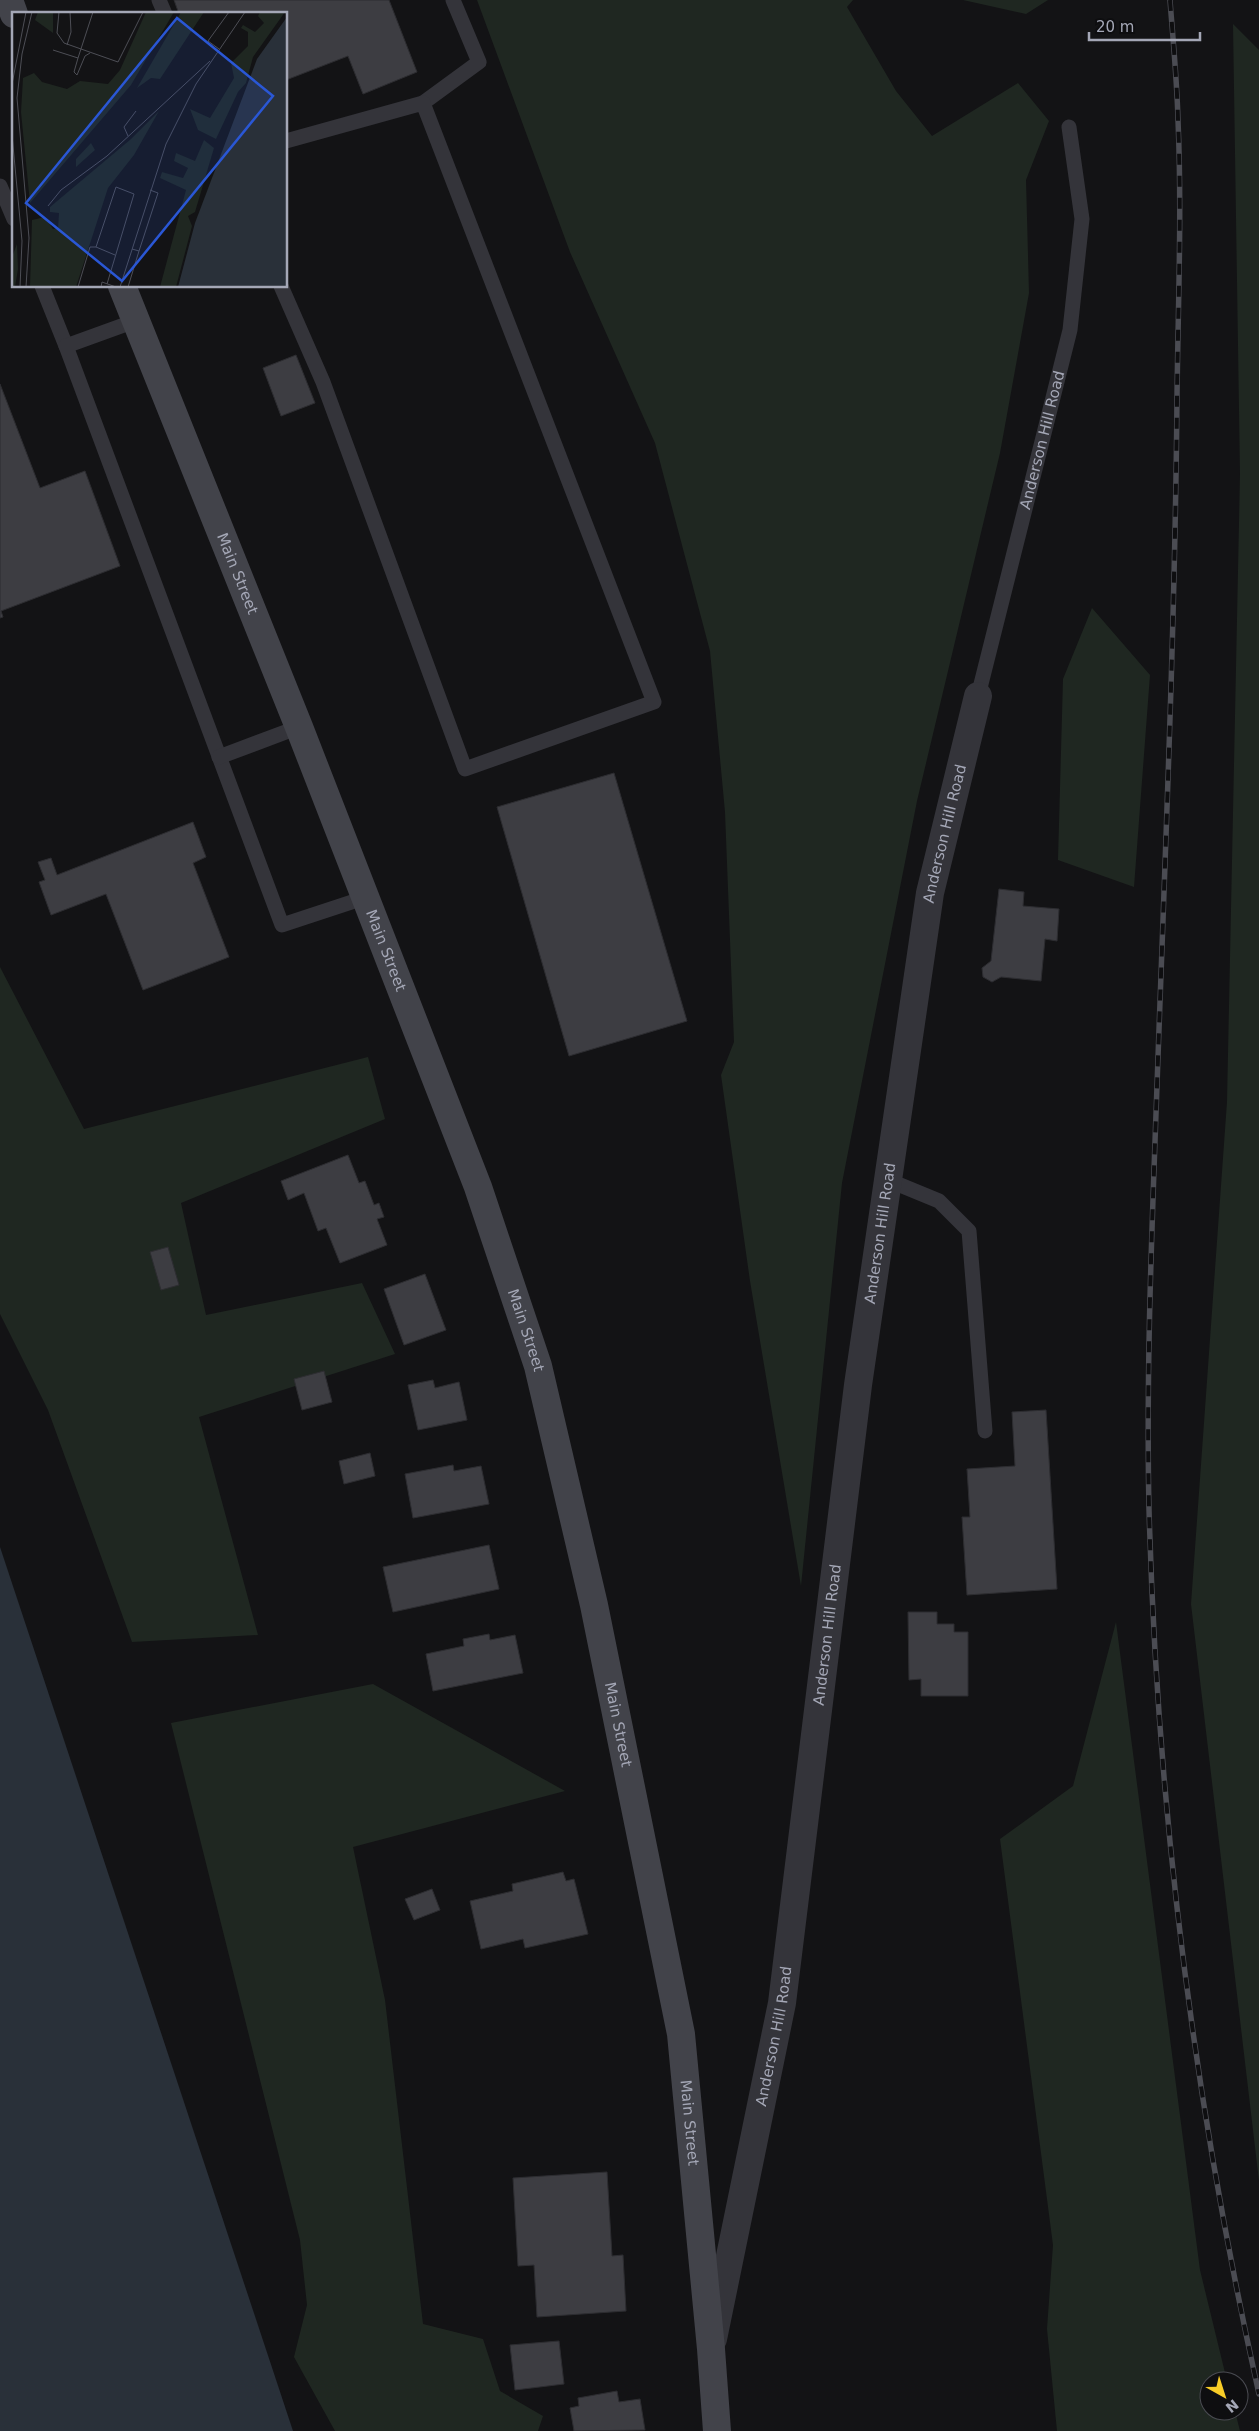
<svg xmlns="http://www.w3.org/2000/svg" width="1259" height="2431" font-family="'DejaVu Sans',sans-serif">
<rect width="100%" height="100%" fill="#131315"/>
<path fill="#1f2721" d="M477 0H853L847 7 896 91 932 136 1018 83 1049 121 1026 180 1029 293 1000 453 917 801 842 1183 801 1586 750 1281 721 1075 734 1042 725 812 710 651 655 443 570 252Z
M963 0H1048L1026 14Z
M1233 24 1259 50V2181L1191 1604 1227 1102 1240 474Z
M1092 608 1150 675 1134 887 1058 860 1063 679Z
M0 967 84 1129 368 1057 385 1119 181 1203 206 1315 362 1283 395 1354 199 1417 258 1635 132 1642 48 1410 0 1314Z
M1116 1622 1200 2270 1227 2381H1209V2411H1235L1240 2431H1057L1047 2329 1053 2245 1000 1839 1073 1786Z
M373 1684 565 1791 353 1847 385 2000 423 2324 483 2339 500 2391 543 2416 538 2431H335L294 2357 307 2305 300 2240 171 1723Z"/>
<path fill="#293039" d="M0 1547 293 2431H0Z"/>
<path fill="#3d3d42" stroke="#2d2d31" d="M174 0H389L417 72 363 94 348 56 286 80V14H179Z
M296 355 315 403 281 416 263 368Z
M0 384 40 488 85 471 120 566 1 611 3 617 0 618Z
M614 773 687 1021 569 1056 497 807Z
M193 822 206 857 193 863 229 957 143 990 106 894 51 915 39 882 45 880 38 862 51 858 57 875Z
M999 889 1024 892 1023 906 1059 909 1057 941 1045 939 1041 981 1001 977 992 982 983 977 982 968 991 961Z
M348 1155 359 1183 365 1181 374 1205 379 1203 384 1217 377 1219 387 1245 340 1263 326 1228 318 1231 304 1193 288 1200 281 1181Z
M168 1247 179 1285 161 1290 150 1252Z
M425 1274 446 1330 404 1345 384 1289Z
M324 1371 332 1402 302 1410 294 1379Z
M433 1380 435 1388 459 1382 467 1420 418 1430 408 1385Z
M1046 1410 1057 1589 967 1595 962 1517H970L967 1469 1015 1466 1012 1412Z
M370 1453 375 1476 344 1484 339 1461Z
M453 1465 454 1471 481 1466 489 1504 413 1518 405 1474Z
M489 1545 499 1589 393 1612 383 1567Z
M908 1612H937V1624H954V1632H968V1696H921V1679L909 1680Z
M489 1634 490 1640 515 1635 523 1673 433 1691 426 1654 464 1646 463 1639Z
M563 1872 566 1881 574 1879 588 1934 525 1948 523 1939 481 1949 470 1901 513 1891 512 1884Z
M432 1889 440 1910 414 1920 405 1899Z
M607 2172 612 2256 623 2255 626 2311 537 2317 534 2265 518 2266 513 2178Z
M559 2341 564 2384 515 2390 510 2345Z
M617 2391 619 2402 640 2399 645 2430 574 2431 570 2408 579 2406 578 2398Z"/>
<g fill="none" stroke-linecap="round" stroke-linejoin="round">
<g stroke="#34343a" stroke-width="15">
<path d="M159 0 165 14"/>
<path d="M423 103 479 62 453 0"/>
<path d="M0 186 14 219"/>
<path d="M42 286 66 346"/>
<path d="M281 286 323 382 465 769 654 702 423 103 286 141"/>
<path d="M135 321 66 346 282 925 364 898"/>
<path id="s1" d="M978 696 1070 330 1082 219 1069 127"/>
<path d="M219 757 299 727"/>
<path d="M888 1180 939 1201 969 1231 985 1431"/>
</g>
<path stroke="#34343a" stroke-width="28" id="s2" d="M713 2339 782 2003 858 1385 930 893 978 696"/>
<g stroke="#42434a" stroke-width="28">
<path d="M9 0 14 14"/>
<path id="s3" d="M122 286 299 727 478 1187 538 1366 594 1605 681 2034 711 2349 717 2431"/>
</g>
<g stroke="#4b4c53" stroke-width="5.5">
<path id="rail" d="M1170 0C1173 40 1177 80 1178 120 1182 213 1178 306 1177 398 1175 628 1165 857 1157 1086 1152 1227 1146 1368 1149 1509 1157 1807 1194 2103 1259 2394"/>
</g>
<use href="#rail" stroke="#0e0e10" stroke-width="4" stroke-dasharray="11" stroke-linecap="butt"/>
</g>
<g text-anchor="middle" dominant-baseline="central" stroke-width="5" stroke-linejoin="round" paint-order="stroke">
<g font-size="15" fill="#a4a7b6" stroke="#0e0e10">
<text stroke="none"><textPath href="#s1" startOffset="264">Anderson Hill Road</textPath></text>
<text stroke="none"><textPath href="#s3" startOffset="310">Main Street</textPath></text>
<text stroke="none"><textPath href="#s2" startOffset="1524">Anderson Hill Road</textPath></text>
<text stroke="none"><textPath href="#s3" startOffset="715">Main Street</textPath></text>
<text stroke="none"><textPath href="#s2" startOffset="1119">Anderson Hill Road</textPath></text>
<text stroke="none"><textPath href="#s3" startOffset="1120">Main Street</textPath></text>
<text stroke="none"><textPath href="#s2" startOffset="714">Anderson Hill Road</textPath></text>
<text stroke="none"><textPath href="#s3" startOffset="1525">Main Street</textPath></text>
<text stroke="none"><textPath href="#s2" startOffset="309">Anderson Hill Road</textPath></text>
<text stroke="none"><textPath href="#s3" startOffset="1930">Main Street</textPath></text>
</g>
</g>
<g transform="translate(12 12)">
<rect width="275" height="275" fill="#131315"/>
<path d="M26 0H41V21L23 8ZM134 0H162L119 73 18 191 9 100 11 66 22 61 30 70 55 77 68 69 96 72 108 58ZM169 0H192L148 67 139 66 125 76ZM248 0H273L241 45 234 71 226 80 204 127 186 118 178 97 198 106 222 66 219 51 236 34V20L229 16 231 13 243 20 252 11 246 4ZM147 99 122 143 96 176 64 275H18L20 208 33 205 41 217 46 216 47 201 38 200V195L119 127ZM192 128 202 136 183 200 176 204 180 214 164 275H148L174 178 148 166 150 160 171 166 176 156 162 149 164 141 183 149ZM79 131 83 138 64 155V147ZM5 232 6 257 3 275H0V245Z" fill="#1f2721"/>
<path d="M275 5V275H166L183 211 245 47Z" fill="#293039"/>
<path fill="none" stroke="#4d4e55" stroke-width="1" d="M47 0 45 21 52 31 106 50 131 0M55 33 59 20 58 0M207 37 196 29 217 0M41 38 66 46 81 0M66 46 62 60 65 63 73 44 78 41M0 72 14 0M0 123 10 229 8 275M116 124 112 115 124 99M36 194 49 178 95 144 198 49M120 237 127 239 146 181 138 178M95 272 122 182 104 175 84 235 103 243M14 275 17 226 5 86 10 42 20 0M66 275 78 235H84M89 275 90 270 104 275M108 275 154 132 184 72 233 0M116 275 127 239"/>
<path fill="#2a57d5" fill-opacity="0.15" stroke="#2a57d5" stroke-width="2.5" d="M165 6 261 84 110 269 14 191Z"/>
<rect width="275" height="275" fill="none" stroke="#a4a7b6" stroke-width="2.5"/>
</g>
<g transform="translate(1224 2396) rotate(141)"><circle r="24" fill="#0e0e10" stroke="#4a4b52"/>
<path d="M0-4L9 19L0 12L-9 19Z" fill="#f8cc27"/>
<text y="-8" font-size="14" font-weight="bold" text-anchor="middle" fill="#a4a7b6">N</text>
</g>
<path d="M1089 32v8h111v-8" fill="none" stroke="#a4a7b6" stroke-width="2.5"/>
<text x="1096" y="32" font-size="15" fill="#a4a7b6" stroke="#0e0e10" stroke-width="4" paint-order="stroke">20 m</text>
</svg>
